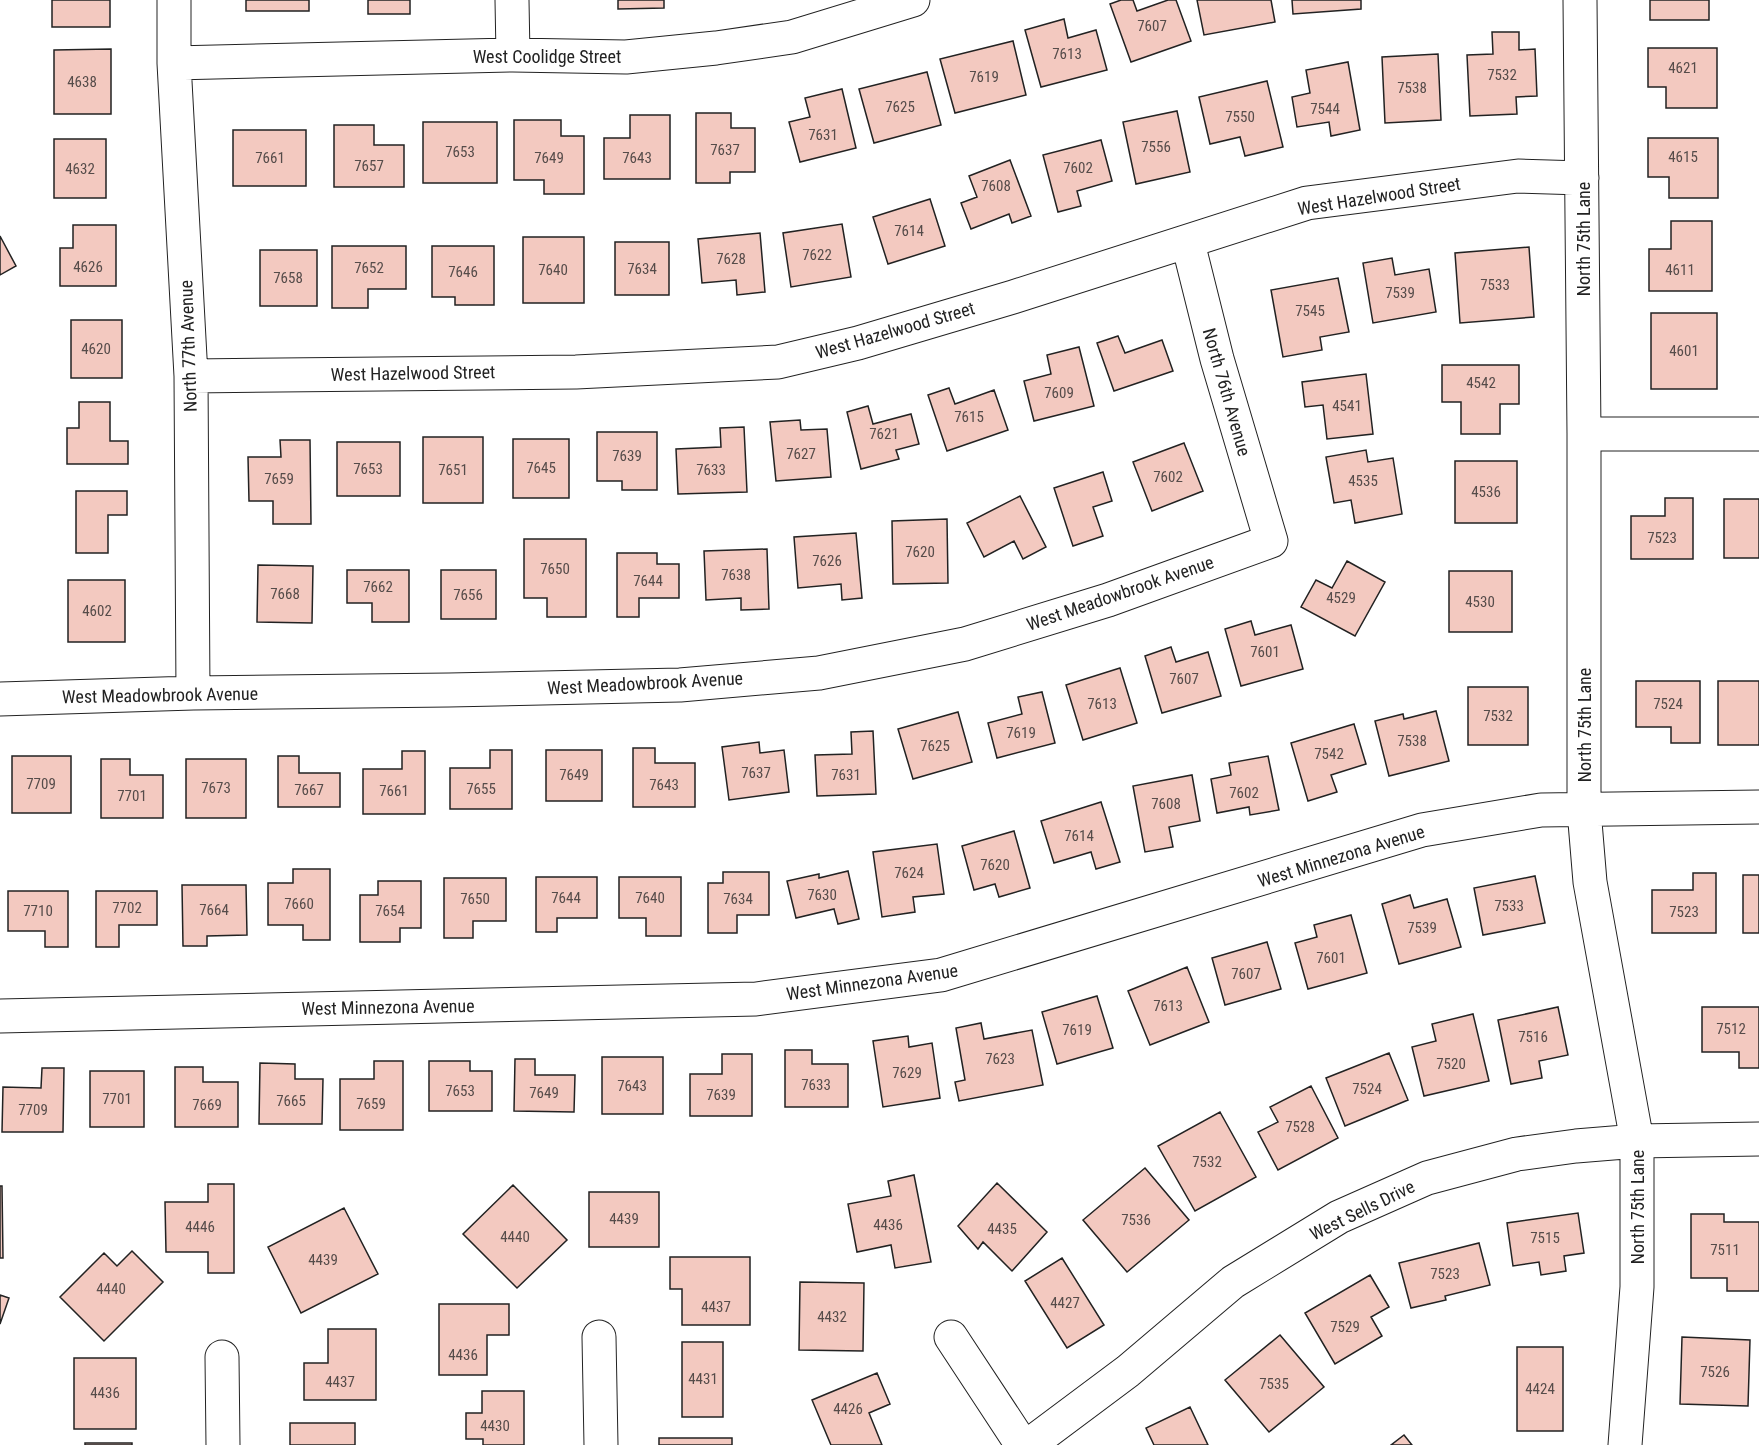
<svg xmlns="http://www.w3.org/2000/svg" width="1759" height="1445" font-family="'Roboto Condensed',sans-serif">
<rect width="100%" height="100%" fill="#fff"/>
<path fill="#f3c9c0" stroke="#222" stroke-width="1.5" d="M52 0H110V27H52Z
M246 0H309V11H246Z
M368 0H410V14H368Z
M618 0H664V8L618 9Z
M1121 0H1133L1137 11 1168 0H1176L1191 41 1131 62 1110 4Z
M1197 0H1271L1275 22 1204 35Z
M1292 0H1361V9L1293 14Z
M1650 0H1709V20H1650Z
M1064 19 1068 38 1096 30 1107 70 1041 87 1025 30Z
M1492 32H1519V50L1535 49 1537 96 1516 97 1517 114 1470 116 1467 55 1493 54Z
M1013 41 1026 95 955 113 940 59Z
M1648 48H1717V108H1666V87H1648Z
M111 49V114H54V50Z
M1438 54 1441 120 1385 123 1382 57Z
M1348 62 1360 130 1331 136 1329 122 1297 127 1292 97 1310 93 1306 70Z
M927 72 941 125 874 143 859 89Z
M1267 81 1283 147 1245 156 1240 137 1210 144 1199 97Z
M842 89 856 148 800 162 789 122 810 117 805 98Z
M1177 111 1190 172 1136 184 1123 122Z
M696 113H731V128H755V172H730V183H696Z
M630 115H670V179H604V138H630Z
M514 120H561V136H584V194H544V180H514Z
M423 122H497V183H423Z
M334 125H374V145H404V187H334Z
M233 130H306V186H233Z
M1648 138H1718V198H1669V177H1648Z
M54 139H106V198H54Z
M1101 140 1112 181 1077 191 1081 206 1058 212 1043 155Z
M1010 160 1031 216 1012 223 1009 214 971 229 961 203 977 197 969 176Z
M930 199 945 246 888 264 873 217Z
M1671 221H1712V291H1649V249H1671Z
M842 224 851 277 791 287 783 233Z
M73 225H116V286H60V248H73Z
M760 233 765 292 737 295 736 280 702 283 698 239Z
M0 236 16 266 0 275Z
M523 237H584V303H523Z
M615 242H669V295H615Z
M332 246H406V289H368V308H332Z
M432 246H494V305H455V297H432Z
M1529 247 1534 317 1460 323 1455 253Z
M260 250H317V306H260Z
M1392 258 1395 275 1429 269 1436 312 1373 323 1363 263Z
M1338 278 1349 332 1320 337 1322 350 1283 357 1271 290Z
M1651 313H1717V389H1651Z
M71 320H122V378H71Z
M1118 336 1125 353 1162 340 1173 371 1114 391 1097 343Z
M1079 347 1094 406 1034 421 1024 381 1051 374 1047 355Z
M1442 365H1519V404H1500V434H1461V402H1442Z
M1366 374 1373 434 1327 439 1323 405 1305 407 1302 382Z
M949 388 955 404 994 390 1008 430 947 451 928 395Z
M79 402H110V441H128V464H67V428H79Z
M868 406 873 424 911 414 919 444 896 450 899 459 861 469 847 412Z
M800 420 801 430 827 429 831 477 776 481 770 422Z
M744 427 747 492 678 494 676 449 721 447 720 428Z
M597 432H657V490H622V481H597Z
M423 437H483V503H423Z
M513 439H569V498H513Z
M280 440H310L311 524H273V501H249L248 457H281Z
M337 442H400V496H337Z
M1184 443 1203 491 1152 511 1133 462Z
M1366 450 1368 462 1393 458 1402 514 1355 523 1351 500 1334 503 1326 457Z
M1455 461H1517V523H1455Z
M1103 472 1112 501 1093 507 1103 536 1073 546 1054 488Z
M76 491H127V515H108V553H76Z
M1020 496 1046 547 1023 559 1014 541 984 557 967 523Z
M1665 498H1693V559H1631V516H1665Z
M1724 499H1759V558H1724Z
M947 519 948 583 893 584 892 521Z
M856 533 862 598 842 600 841 584 798 588 794 537Z
M524 539H586V617H547V598H524Z
M767 549 769 609 741 610V598L706 600 704 551Z
M617 553H657V564H679V598H639V617H617Z
M1347 561 1385 582 1355 636 1301 607 1316 580 1332 588Z
M258 565 313 566 312 623 257 622Z
M347 570H409V622H372V603H347Z
M441 570H496V619H441Z
M1449 571H1512V632H1449Z
M68 580H125V642H68Z
M1251 621 1255 635 1291 625 1303 669 1241 686 1225 629Z
M1171 647 1176 662 1208 652 1221 696 1162 713 1145 656Z
M1120 668 1137 723 1083 740 1066 685Z
M1636 681H1700V743H1671V727H1636Z
M1718 681H1759V745H1718Z
M1468 687H1528V745H1468Z
M1042 692 1055 743 997 758 988 723 1022 714 1018 697Z
M1436 711 1449 761 1389 776 1375 721 1403 714 1404 719Z
M958 712 972 762 913 779 898 729Z
M1354 724 1366 764 1331 775 1337 792 1308 801 1291 743Z
M873 731 876 794 817 796 815 755 852 754 851 732Z
M759 742 760 753 784 750 789 792 729 800 722 747Z
M633 748H655V763H695V807H633Z
M490 750H512V809H450V768H490Z
M546 750H602V801H546Z
M402 751H425V814H363V769H402Z
M12 756H71V813H12Z
M278 756H299V773H340V807H278Z
M1268 756 1279 810 1250 815 1249 807 1217 813 1211 779 1231 775 1229 763Z
M101 759H130V775H163V818H101Z
M186 759H246V818H186Z
M1192 775 1200 821 1169 827 1173 847 1145 852 1133 786Z
M1101 802 1120 862 1096 869 1091 852 1054 863 1041 821Z
M1014 831 1030 888 999 897 995 884 974 890 962 846Z
M937 844 944 894 913 897 915 912 882 917 873 852Z
M293 869H330V940H303V925H268V883H293Z
M848 871 859 919 838 924 834 909 796 918 787 881 819 874V878Z
M723 872H769V915H737V933H708V883H723Z
M1693 873H1716V933H1652V890H1693Z
M1743 875H1759V933H1743Z
M1535 876 1545 923 1483 935 1474 888Z
M536 877H597V918H557V932H536Z
M619 877H681V936H646V918H619Z
M444 878H506V921H473V938H444Z
M378 881H421V928H400V942H360V895H378Z
M182 885H246L247 935 207 936V946H183Z
M8 891H68V947H45V931H8Z
M96 891H157V925H119V947H96Z
M1410 895 1414 908 1447 899 1461 947 1399 964 1382 904Z
M1351 915 1367 973 1308 989 1295 943 1317 937 1314 925Z
M1267 942 1281 989 1225 1005 1212 958Z
M1187 967 1209 1022 1150 1045 1128 991Z
M1097 996 1113 1048 1057 1064 1042 1012Z
M1558 1007 1568 1055 1539 1061 1542 1078 1511 1084 1498 1020Z
M1702 1007H1759V1068H1739V1052H1702Z
M1473 1014 1489 1081 1424 1096 1412 1047 1436 1041 1432 1024Z
M981 1023 984 1039 1032 1030 1043 1085 959 1101 955 1082 965 1080 956 1028Z
M908 1036 909 1047 932 1043 940 1098 883 1107 873 1041Z
M785 1050H812V1064H848V1107H785Z
M1389 1053 1408 1100 1345 1126 1326 1078Z
M722 1054H752V1116H690V1074H722Z
M602 1057H663V1114H602Z
M515 1059H535V1075H575L574 1112 514 1111Z
M374 1061H403V1130H340V1079H374Z
M429 1061H470V1071H492V1111H429Z
M260 1063 295 1064V1079H323L322 1124H259Z
M175 1067H203V1082H238V1127H175Z
M42 1068H64L63 1132H2L3 1087 41 1088Z
M90 1071H144V1127H90Z
M1311 1086 1338 1138 1278 1170 1258 1132 1278 1122 1270 1107Z
M1220 1112 1256 1177 1195 1211 1158 1146Z
M1145 1168 1189 1220 1127 1272 1083 1220Z
M914 1175 931 1262 895 1268 891 1245 857 1252 848 1204 891 1196 888 1181Z
M997 1183 1047 1232 1012 1271 983 1242 978 1249 958 1226Z
M208 1184H234V1273H208V1252H166L165 1202H208Z
M513 1185 567 1240 517 1288 463 1234Z
M0 1186H2L3 1258H0Z
M589 1192H659V1247H589Z
M344 1208 378 1274 301 1313 268 1247Z
M1578 1213 1584 1253 1564 1256 1566 1271 1541 1275 1539 1262 1513 1266 1507 1223Z
M1691 1214H1724V1222H1759V1291H1727V1278H1691Z
M1479 1243 1490 1285 1445 1296 1446 1300 1411 1308 1399 1263Z
M132 1251 163 1282 104 1341 60 1297 104 1253 117 1266Z
M670 1257H750V1325H682V1289H670Z
M1062 1258 1104 1325 1067 1348 1025 1281Z
M1370 1275 1389 1307 1371 1317 1382 1336 1335 1364 1305 1313Z
M800 1282 864 1283 863 1351 799 1350Z
M0 1295 9 1298 0 1324Z
M439 1304H509V1335H487V1375H439Z
M328 1329H376V1400H304V1363H328Z
M1280 1335 1324 1387 1269 1432 1225 1380Z
M1682 1337 1750 1340 1748 1406 1680 1404Z
M682 1342H723V1417H682Z
M1517 1347H1563V1431H1517Z
M74 1358H136V1429H74Z
M877 1373 890 1404 869 1413 882 1445H831L812 1400Z
M482 1391H524V1445H483V1439H466V1413H482Z
M1190 1407 1208 1445H1154L1146 1428Z
M290 1423H355V1445H290Z
M1404 1435 1412 1445H1391Z
M659 1438H732V1445H659Z
M85 1443H132V1445H85Z"/>
<g fill="none" stroke-linecap="round" stroke-linejoin="round">
<g stroke="#222" stroke-width="35">
<path id="minor" d="M174 0V63L191 376 193 693
M512 0 513 55
M1580 0 1584 434V810L1590 882 1637 1141V1287L1625 1445
M174 63 513 55 626 57 716 48 792 37 913 0
M191 376 576 372 778 362 858 343 1013 297 1307 203 1518 176 1582 178
M1584 434H1759
M0 699 193 693 449 690 680 685 819 673 965 644 1108 600 1271 541 1217 359 1188 243
M0 1016 756 999 941 975 1422 830 1541 810 1759 807
M599 1337 601 1445
M951 1337 1022 1445
M222 1357 223 1445
M1029 1445 1128 1371 1233 1282 1339 1217 1427 1178 1517 1154 1576 1146 1637 1141 1759 1139"/>
</g>
<use href="#minor" stroke="#fff" stroke-width="33"/>
</g>
<g text-anchor="middle" dominant-baseline="central" stroke-width="4.5" stroke-linejoin="round" paint-order="stroke">
<g font-size="15" fill="#564c4a">
<text x="1152" y="26">7607</text>
<text x="1067" y="54">7613</text>
<text x="1683" y="68">4621</text>
<text x="1502" y="75">7532</text>
<text x="984" y="77">7619</text>
<text x="82" y="82">4638</text>
<text x="1412" y="88">7538</text>
<text x="900" y="107">7625</text>
<text x="1325" y="109">7544</text>
<text x="1240" y="117">7550</text>
<text x="823" y="135">7631</text>
<text x="1156" y="147">7556</text>
<text x="725" y="150">7637</text>
<text x="460" y="152">7653</text>
<text x="1683" y="157">4615</text>
<text x="270" y="158">7661</text>
<text x="549" y="158">7649</text>
<text x="637" y="158">7643</text>
<text x="369" y="166">7657</text>
<text x="1078" y="168">7602</text>
<text x="80" y="169">4632</text>
<text x="996" y="186">7608</text>
<text x="909" y="231">7614</text>
<text x="817" y="255">7622</text>
<text x="731" y="259">7628</text>
<text x="88" y="267">4626</text>
<text x="369" y="268">7652</text>
<text x="642" y="269">7634</text>
<text x="553" y="270">7640</text>
<text x="1680" y="270">4611</text>
<text x="463" y="272">7646</text>
<text x="288" y="278">7658</text>
<text x="1495" y="285">7533</text>
<text x="1400" y="293">7539</text>
<text x="1310" y="311">7545</text>
<text x="96" y="349">4620</text>
<text x="1684" y="351">4601</text>
<text x="1481" y="383">4542</text>
<text x="1059" y="393">7609</text>
<text x="1347" y="406">4541</text>
<text x="969" y="417">7615</text>
<text x="884" y="434">7621</text>
<text x="801" y="454">7627</text>
<text x="627" y="456">7639</text>
<text x="541" y="468">7645</text>
<text x="368" y="469">7653</text>
<text x="453" y="470">7651</text>
<text x="711" y="470">7633</text>
<text x="1168" y="477">7602</text>
<text x="279" y="479">7659</text>
<text x="1363" y="481">4535</text>
<text x="1486" y="492">4536</text>
<text x="1662" y="538">7523</text>
<text x="920" y="552">7620</text>
<text x="827" y="561">7626</text>
<text x="555" y="569">7650</text>
<text x="736" y="575">7638</text>
<text x="648" y="581">7644</text>
<text x="378" y="587">7662</text>
<text x="285" y="594">7668</text>
<text x="468" y="595">7656</text>
<text x="1341" y="598">4529</text>
<text x="1480" y="602">4530</text>
<text x="97" y="611">4602</text>
<text x="1265" y="652">7601</text>
<text x="1184" y="679">7607</text>
<text x="1102" y="704">7613</text>
<text x="1668" y="704">7524</text>
<text x="1498" y="716">7532</text>
<text x="1021" y="733">7619</text>
<text x="1412" y="741">7538</text>
<text x="935" y="746">7625</text>
<text x="1329" y="754">7542</text>
<text x="756" y="773">7637</text>
<text x="574" y="775">7649</text>
<text x="846" y="775">7631</text>
<text x="41" y="784">7709</text>
<text x="664" y="785">7643</text>
<text x="216" y="788">7673</text>
<text x="481" y="789">7655</text>
<text x="309" y="790">7667</text>
<text x="394" y="791">7661</text>
<text x="1244" y="793">7602</text>
<text x="132" y="796">7701</text>
<text x="1166" y="804">7608</text>
<text x="1079" y="836">7614</text>
<text x="995" y="865">7620</text>
<text x="909" y="873">7624</text>
<text x="822" y="895">7630</text>
<text x="566" y="898">7644</text>
<text x="650" y="898">7640</text>
<text x="475" y="899">7650</text>
<text x="738" y="899">7634</text>
<text x="299" y="904">7660</text>
<text x="1509" y="906">7533</text>
<text x="127" y="908">7702</text>
<text x="214" y="910">7664</text>
<text x="38" y="911">7710</text>
<text x="390" y="911">7654</text>
<text x="1684" y="912">7523</text>
<text x="1422" y="928">7539</text>
<text x="1331" y="958">7601</text>
<text x="1246" y="974">7607</text>
<text x="1168" y="1006">7613</text>
<text x="1731" y="1029">7512</text>
<text x="1077" y="1030">7619</text>
<text x="1533" y="1037">7516</text>
<text x="1000" y="1059">7623</text>
<text x="1451" y="1064">7520</text>
<text x="907" y="1073">7629</text>
<text x="816" y="1085">7633</text>
<text x="632" y="1086">7643</text>
<text x="1367" y="1089">7524</text>
<text x="460" y="1091">7653</text>
<text x="544" y="1093">7649</text>
<text x="721" y="1095">7639</text>
<text x="117" y="1099">7701</text>
<text x="291" y="1101">7665</text>
<text x="371" y="1104">7659</text>
<text x="207" y="1105">7669</text>
<text x="33" y="1110">7709</text>
<text x="1300" y="1127">7528</text>
<text x="1207" y="1162">7532</text>
<text x="624" y="1219">4439</text>
<text x="1136" y="1220">7536</text>
<text x="888" y="1225">4436</text>
<text x="200" y="1227">4446</text>
<text x="1002" y="1229">4435</text>
<text x="515" y="1237">4440</text>
<text x="1545" y="1238">7515</text>
<text x="1725" y="1250">7511</text>
<text x="323" y="1260">4439</text>
<text x="1445" y="1274">7523</text>
<text x="111" y="1289">4440</text>
<text x="1065" y="1303">4427</text>
<text x="716" y="1307">4437</text>
<text x="832" y="1317">4432</text>
<text x="1345" y="1327">7529</text>
<text x="463" y="1355">4436</text>
<text x="1715" y="1372">7526</text>
<text x="703" y="1379">4431</text>
<text x="340" y="1382">4437</text>
<text x="1274" y="1384">7535</text>
<text x="1540" y="1389">4424</text>
<text x="105" y="1393">4436</text>
<text x="848" y="1409">4426</text>
<text x="495" y="1426">4430</text>
</g>
<g font-size="18" fill="#222" stroke="#fff">
<text x="547" y="56">West Coolidge Street</text>
<text transform="translate(1379 196) rotate(-9)">West Hazelwood Street</text>
<text transform="translate(1583 239) rotate(-90)">North 75th Lane</text>
<text transform="translate(895 330) rotate(-16)">West Hazelwood Street</text>
<text transform="translate(188 346) rotate(-92)">North 77th Avenue</text>
<text transform="translate(413 373) rotate(-1)">West Hazelwood Street</text>
<text transform="translate(1227 392) rotate(74)">North 76th Avenue</text>
<text transform="translate(1120 593) rotate(-19)">West Meadowbrook Avenue</text>
<text transform="translate(645 683) rotate(-3)">West Meadowbrook Avenue</text>
<text transform="translate(160 695) rotate(-1)">West Meadowbrook Avenue</text>
<text transform="translate(1584 725) rotate(-90)">North 75th Lane</text>
<text transform="translate(1341 856) rotate(-17)">West Minnezona Avenue</text>
<text transform="translate(872 982) rotate(-8)">West Minnezona Avenue</text>
<text transform="translate(388 1007) rotate(-1)">West Minnezona Avenue</text>
<text transform="translate(1637 1207) rotate(-90)">North 75th Lane</text>
<text transform="translate(1362 1210) rotate(-26)">West Sells Drive</text>
</g>
</g>
</svg>
